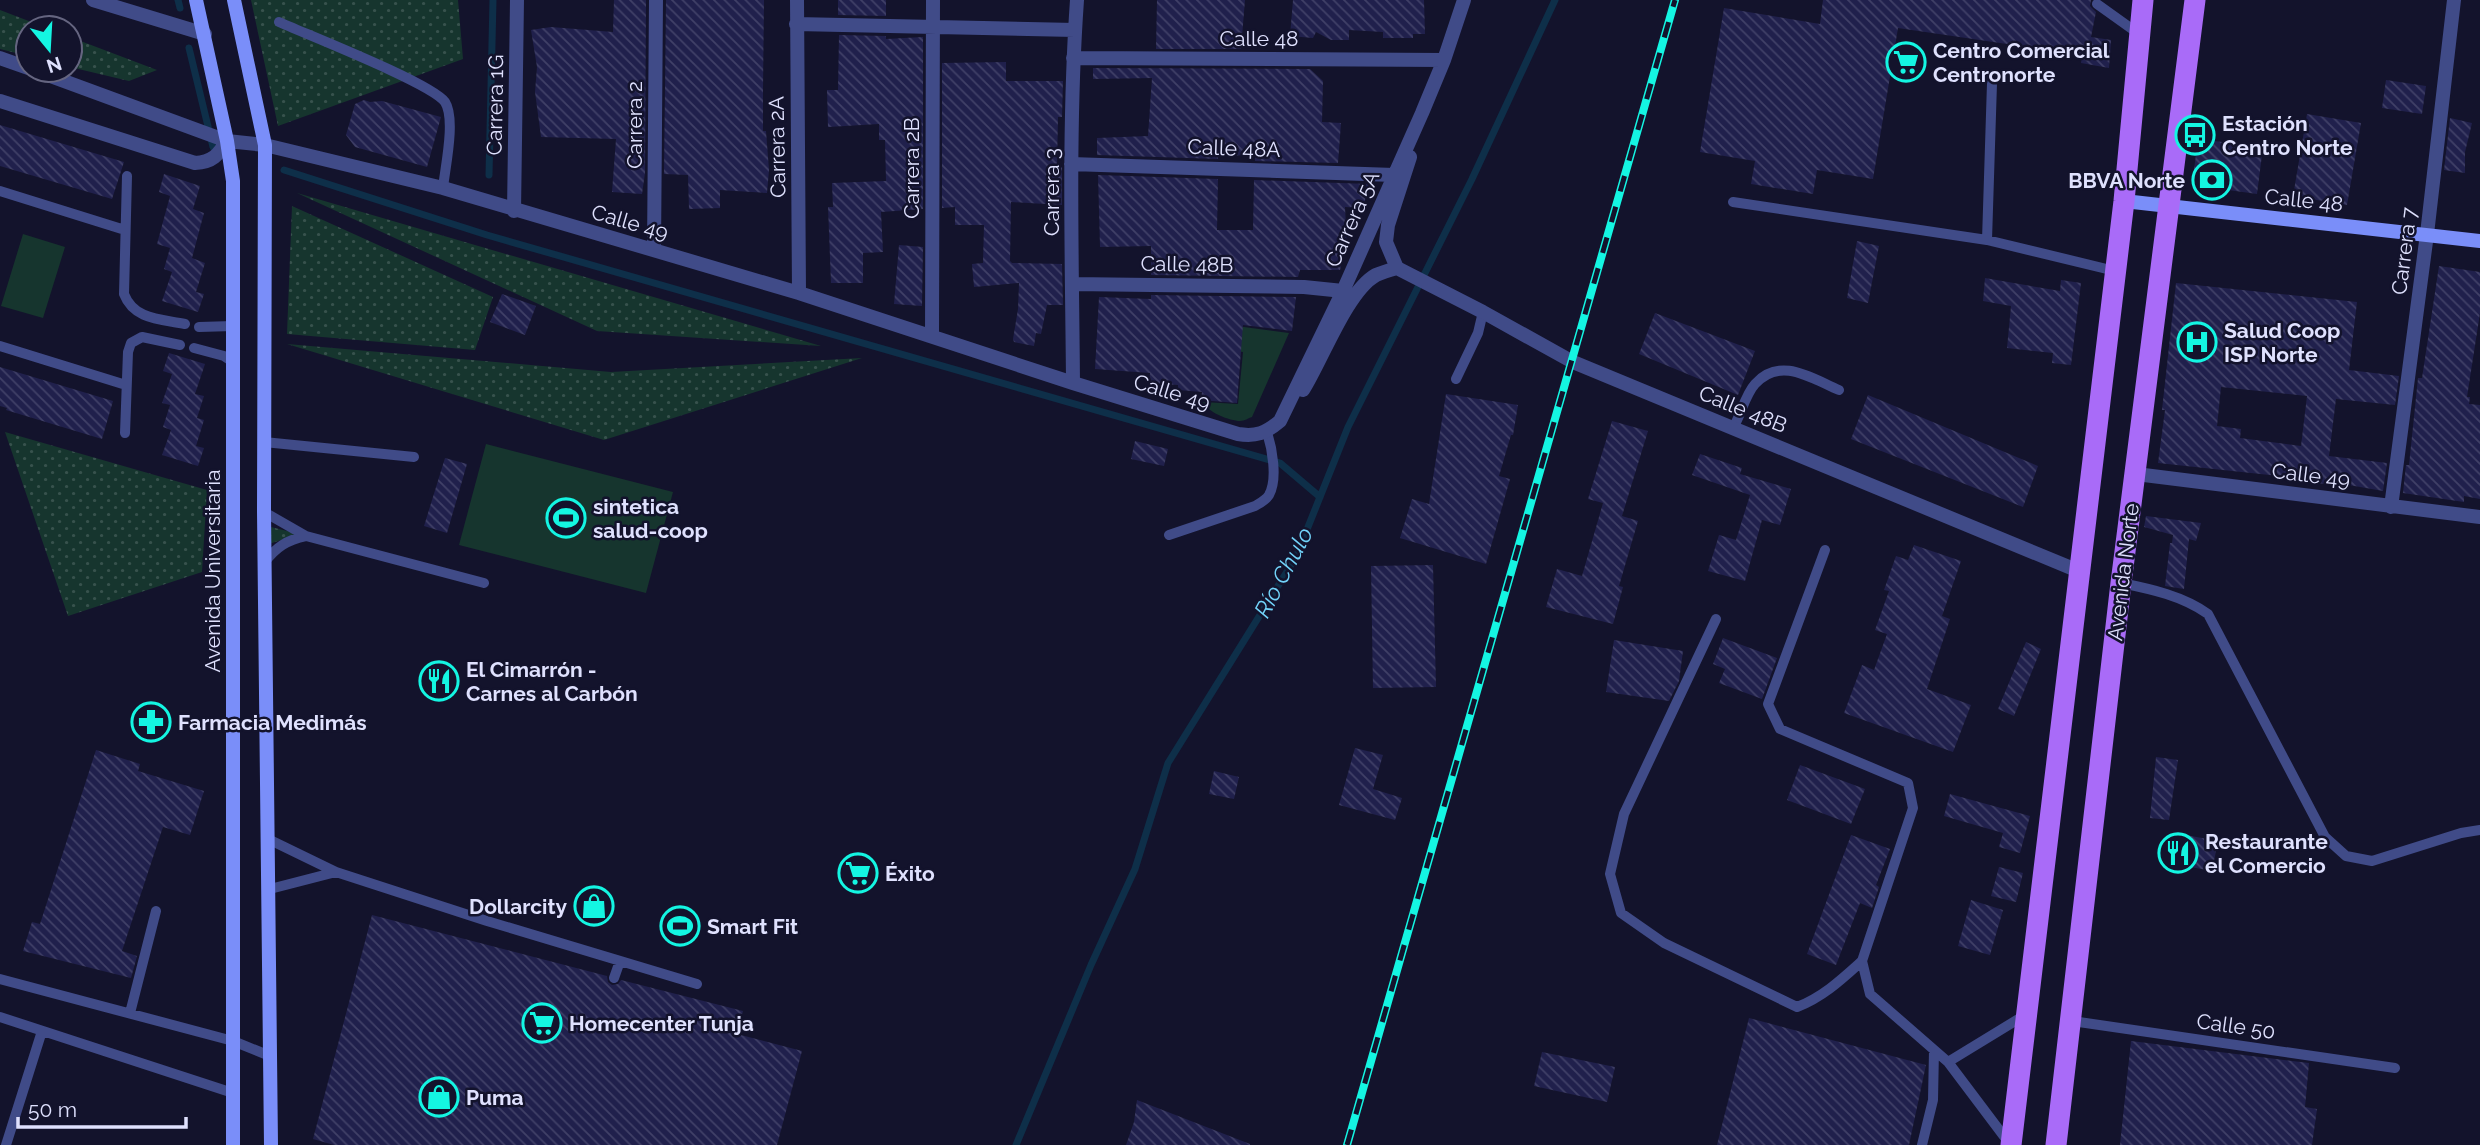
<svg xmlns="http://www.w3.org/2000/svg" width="2480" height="1145" font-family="Raleway,sans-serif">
<defs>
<pattern id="grass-dots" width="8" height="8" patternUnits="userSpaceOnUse" patternTransform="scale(1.75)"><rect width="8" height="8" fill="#16352e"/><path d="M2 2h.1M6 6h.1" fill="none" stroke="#37524d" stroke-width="1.8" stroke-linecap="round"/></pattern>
<pattern id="building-back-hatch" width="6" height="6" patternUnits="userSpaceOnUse" patternTransform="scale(1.75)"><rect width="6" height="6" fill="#20204c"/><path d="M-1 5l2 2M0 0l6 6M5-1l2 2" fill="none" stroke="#404067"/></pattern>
</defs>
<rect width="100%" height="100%" fill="#13132c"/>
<path fill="url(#grass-dots)" d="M251 0H458L463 59 278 126Z
M0 10 47 28H28V56L0 49Z
M70 37 157 70 129 81 70 67Z
M297 193 821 346 597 331Z
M292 206 493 297 475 350 287 334Z
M287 344 611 372 862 358 604 440Z
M5 432 207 490 202 572 68 616Z
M267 526 299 534 266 545Z"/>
<path fill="#16352e" d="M23 234 65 247 43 318 1 306Z
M1229 325 1289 333 1252 417C1248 418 1245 421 1240 421 1230 421 1207 412 1203 402L1238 404 1243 352 1226 350Z
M486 444 673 492 646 593 459 545Z"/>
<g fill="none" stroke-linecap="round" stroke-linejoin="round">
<path stroke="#0e2f49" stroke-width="7" d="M178 0 180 8
M189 48 213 147
M284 170 487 235 1280 463 1320 497
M489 175 493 0
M1016 1145 1091 965 1135 869 1168 763 1296 557 1348 427 1472 179 1555 0"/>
</g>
<path fill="url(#building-back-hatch)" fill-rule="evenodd" d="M614 0H646L645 173 642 194 612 192 616 139 541 137 535 92 537 67 531 30 551 27 613 32Z
M666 0H764L763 89V131H766L769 170 767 193 720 190V208L689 209 688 175 664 174Z
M838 0H886V16L838 15Z
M1157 0H1245L1241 49H1156Z
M1293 0H1424L1425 34H1413V38H1383V32L1349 30V40H1331L1316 32 1313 38 1290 36Z
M1823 0H2091L2090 6 2096 12 2091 37 2111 40 2109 68 2081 63 2082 55 1898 28 1873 179 1817 170 1813 194 1751 184 1755 161 1700 152 1724 8 1820 24Z
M839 35 886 36V39L923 37V209L881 212 883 252 863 253V283H831L828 207H833L832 183 886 181 885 140H879V124L828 127 827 90H838Z
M1006 62V81H1063L1062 117H1058L1057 167H1062V205L1011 202 1010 261 1012 263 1062 264 1063 305H1047L1041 334 1036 333 1034 346 1014 342 1013 339 1018 309 1019 283 974 287 972 264 983 263 984 225H955V207L942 208V63Z
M1093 68 1310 69 1323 81 1322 122 1341 123 1338 163 1255 161V155L1218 156V159L1097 155V138L1148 136 1152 78 1093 79Z
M2386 80 2426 86 2422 114 2382 108Z
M364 100 370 102 382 101 441 117 427 167 355 147 346 135 355 104Z
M2307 114 2361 123 2347 205 2293 196Z
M2450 118 2472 123 2465 152V173L2444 170Z
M0 125 124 162 112 199 0 166Z
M2198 139 2263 147 2257 194 2192 185Z
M164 174 200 186 193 209 204 213 192 258 205 263 196 292 204 294 198 312 162 301 172 272 164 269 170 248 157 244 170 196 159 192Z
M1098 175 1218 179 1217 230H1253L1254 180 1369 184 1363 208 1345 207 1347 246 1340 270H1300L1298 277 1151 275V246L1100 247Z
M1857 241 1879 246 1868 303 1847 298Z
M899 245 923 247 922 306 894 304Z
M2439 266 2480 272V313L2467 397H2470L2469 404 2480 405V499L2464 496V502L2403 493 2406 465H2409L2418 378H2422Z
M1985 278 2060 291 2061 280 2081 283 2071 365 2052 363 2053 353 2007 348 2011 306 1983 301Z
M2176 283 2357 302 2349 370 2399 376 2395 405 2336 399 2329 456 2387 463 2383 491 2326 481V484L2297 481V478L2158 463 2165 410H2162ZM2221 387 2307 396 2301 446 2240 438 2241 429 2217 426Z
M502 294 536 306 525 335 490 322Z
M1151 295 1296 297 1292 331 1243 325 1237 403 1201 400 1202 392 1178 390V385L1149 383 1150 373 1095 369 1099 297 1151 299Z
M1655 313 1755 351 1738 395 1639 354Z
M169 353 205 364 195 394 204 396 197 418 204 420 196 446 204 448 198 466 162 455 171 430 163 427 170 405 162 403 172 374 163 371Z
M0 367 113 401 102 439 6 410 7 408 0 406Z
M1446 394 1518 405 1513 435H1511L1499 476 1510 479 1486 564 1400 538 1412 499 1429 504Z
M1868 395 2038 466 2023 507 1851 439Z
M1612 421 1648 431 1622 516 1638 521 1619 586 1623 587 1613 624 1546 607 1557 569 1582 576 1603 503 1588 499Z
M1135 441 1168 449 1164 466 1131 459Z
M1700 454 1742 468 1740 474 1791 489 1780 525 1762 520 1745 581 1708 571 1719 535 1736 540 1750 495 1692 475Z
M445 458 467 464 447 533 424 526Z
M2146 516 2201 523 2196 541 2189 539 2184 589 2165 586 2170 543H2172L2173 535 2144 527Z
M1914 545 1961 561 1942 616 1950 619 1927 689 1971 705 1953 752 1844 713 1862 665 1874 670 1887 634 1875 630 1889 591 1884 590 1896 556 1908 560Z
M1433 565 1436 687 1373 688 1371 566Z
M1723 638 1777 658 1762 699 1719 683 1725 669 1713 664Z
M1614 640 1683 651 1679 681 1669 701 1606 692Z
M2026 642 2041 649 2014 716 1998 709Z
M1355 748 1383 755 1373 789 1402 798 1395 820 1339 805Z
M96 750 140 764 138 771 204 791 190 835 163 827 122 951 137 956 131 978 23 951 32 922 40 924Z
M2156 757 2178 760 2169 820 2150 818Z
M1800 765 1865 789 1851 824 1787 800Z
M1214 771 1239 777 1234 799 1209 794Z
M1950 794 2030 816 2020 853 1999 847 2003 833 1944 816Z
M2175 833 2218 841 2212 871 2169 863Z
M1851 835 1890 849 1876 885 1879 887 1872 908 1860 903 1836 965 1807 954Z
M1999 867 2023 873 2016 902 1991 896Z
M1971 900 2003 910 1990 955 1958 946Z
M372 915 607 976 608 982 612 985 618 984 621 980 743 1011 737 1034 802 1051 777 1145H334L313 1139Z
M1749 1018 1926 1065 1909 1145H1717Z
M2131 1041 2309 1063 2305 1107 2317 1109 2312 1145H2120Z
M1542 1052 1615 1067 1607 1102 1534 1086Z
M1137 1100 1250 1144V1145H1126L1134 1122Z"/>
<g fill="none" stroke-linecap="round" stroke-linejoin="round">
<path stroke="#404b88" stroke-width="10" d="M2097 4 2139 34
M279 22C308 35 431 83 445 102 456 119 445 168 443 188
M1992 83 1987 240 2115 271
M127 176 124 294C134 320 161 319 185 324
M0 191 125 230
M1733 202 1987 240
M199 327 233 326
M0 346 126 385
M194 348 224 356 233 362
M1456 379 1478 333 1483 312
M1733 428C1741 415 1745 395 1755 384 1780 356 1811 378 1839 390
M125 433 128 352 131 343 142 337 180 345
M264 442 414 457
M264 512 306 536 484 583
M1169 535 1255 506C1260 503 1266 500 1269 495 1278 479 1272 448 1267 432
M1825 550 1768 704 1780 729 1908 783 1913 808 1862 961 1870 994 1948 1062 2009 1143
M264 563C276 547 287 540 306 536
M2121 583C2151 589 2183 596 2208 614L2325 837 2346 856 2372 861 2461 833 2480 830
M1716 619 1624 814 1610 874 1621 913 1664 943 1797 1007C1823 997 1842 979 1862 961
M268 839 336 872 487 921 697 984
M270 889 336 872
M614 978 620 961
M0 979 233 1041 270 1056
M130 1013 156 911
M0 1017 233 1093
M2072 1021 2395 1068
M1948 1062 2025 1015
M6 1145 42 1031
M1922 1145 1933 1100 1934 1050"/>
<path stroke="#404b88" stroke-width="14" d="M93 0 205 34
M797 0 799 293
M796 24 1075 30
M0 58 28 68
M1073 58 1444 60
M34 70 227 141 265 145 443 188 799 293 1073 383 1238 434C1256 437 1266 433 1280 421L1343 291 1422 113 1444 60 1464 0
M0 101 195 163C213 162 218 155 227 141
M1410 157 1388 225 1386 242 1397 268 1483 312 1573 362 2081 572
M1071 164 1394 175
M514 211 517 0
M654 250 656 0
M1072 284 1304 287 1343 291
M932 336 933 0
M1073 383C1072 256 1068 127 1077 0
M1303 390C1322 360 1347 291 1376 275 1383 272 1390 270 1397 268
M2136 474 2480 517
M2391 507 2427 234 2454 0"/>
<path stroke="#7a8ef9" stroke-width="14" d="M196 0 227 141 233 181V1145
M234 0 265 145 264 512 271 1145
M2124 201 2480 241"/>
<path stroke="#a96bf8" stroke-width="21" d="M2011 1145 2124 201 2143 0
M2056 1145 2121 583 2195 0"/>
<g stroke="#14f5e2" stroke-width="8">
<path id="rail" d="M1347 1145 1675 0"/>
</g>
<use href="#rail" stroke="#13132c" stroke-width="5" stroke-dasharray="16" stroke-linecap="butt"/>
</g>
<defs>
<g id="supermarket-ring" transform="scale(2.0125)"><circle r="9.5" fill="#13132c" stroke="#14f5e2" stroke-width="1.5"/><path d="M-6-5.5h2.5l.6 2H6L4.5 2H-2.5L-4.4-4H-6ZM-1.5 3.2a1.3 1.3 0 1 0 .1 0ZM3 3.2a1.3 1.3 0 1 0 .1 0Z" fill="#14f5e2"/></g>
<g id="bus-ring" transform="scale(2.0125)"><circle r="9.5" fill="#13132c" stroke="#14f5e2" stroke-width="1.5"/><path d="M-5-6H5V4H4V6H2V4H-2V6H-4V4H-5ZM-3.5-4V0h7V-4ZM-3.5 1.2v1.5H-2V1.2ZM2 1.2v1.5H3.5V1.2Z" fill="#14f5e2"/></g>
<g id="bank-ring" transform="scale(2.0125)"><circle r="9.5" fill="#13132c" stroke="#14f5e2" stroke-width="1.5"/><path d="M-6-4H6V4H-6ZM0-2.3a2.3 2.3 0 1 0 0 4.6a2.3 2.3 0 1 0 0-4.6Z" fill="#14f5e2"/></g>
<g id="hospital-ring" transform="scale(2.0125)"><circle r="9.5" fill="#13132c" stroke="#14f5e2" stroke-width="1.5"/><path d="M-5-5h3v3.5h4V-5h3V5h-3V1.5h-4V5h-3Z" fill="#14f5e2"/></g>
<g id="stadium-ring" transform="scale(2.0125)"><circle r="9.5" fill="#13132c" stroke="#14f5e2" stroke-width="1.5"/><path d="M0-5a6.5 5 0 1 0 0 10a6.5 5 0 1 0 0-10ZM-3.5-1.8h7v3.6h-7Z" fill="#14f5e2"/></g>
<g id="restaurant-ring" transform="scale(2.0125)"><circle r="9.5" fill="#13132c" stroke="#14f5e2" stroke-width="1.5"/><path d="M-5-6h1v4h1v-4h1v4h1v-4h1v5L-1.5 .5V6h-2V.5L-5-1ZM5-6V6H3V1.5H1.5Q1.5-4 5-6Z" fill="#14f5e2"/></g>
<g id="pharmacy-ring" transform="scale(2.0125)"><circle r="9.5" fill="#13132c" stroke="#14f5e2" stroke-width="1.5"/><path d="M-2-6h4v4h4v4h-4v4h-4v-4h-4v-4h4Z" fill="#14f5e2"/></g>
<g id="shop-ring" transform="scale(2.0125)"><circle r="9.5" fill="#13132c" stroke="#14f5e2" stroke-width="1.5"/><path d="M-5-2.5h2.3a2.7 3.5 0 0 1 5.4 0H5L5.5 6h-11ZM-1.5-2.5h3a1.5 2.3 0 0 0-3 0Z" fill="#14f5e2"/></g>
</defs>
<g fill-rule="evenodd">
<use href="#supermarket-ring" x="1906" y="62"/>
<use href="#bus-ring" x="2195" y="135"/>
<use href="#bank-ring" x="2212" y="180"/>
<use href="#hospital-ring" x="2197" y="342"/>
<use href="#stadium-ring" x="566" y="518"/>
<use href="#restaurant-ring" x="439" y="681"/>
<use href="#pharmacy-ring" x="151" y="722"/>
<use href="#restaurant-ring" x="2178" y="853"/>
<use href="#supermarket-ring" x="858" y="873"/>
<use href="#shop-ring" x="594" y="906"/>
<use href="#stadium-ring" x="680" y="926"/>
<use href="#supermarket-ring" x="542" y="1023"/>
<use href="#shop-ring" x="439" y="1097"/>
</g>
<g text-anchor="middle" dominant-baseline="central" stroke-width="5" stroke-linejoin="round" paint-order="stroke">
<g font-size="21" fill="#dfe1fe" stroke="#13132c">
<text x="1259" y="38">Calle 48</text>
<text transform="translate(495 105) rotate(-89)">Carrera 1G</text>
<text transform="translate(634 125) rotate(-90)">Carrera 2</text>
<text transform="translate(777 147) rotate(-91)">Carrera 2A</text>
<text transform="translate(1234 148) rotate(2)">Calle 48A</text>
<text transform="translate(911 168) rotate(-90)">Carrera 2B</text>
<text transform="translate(1051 192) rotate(-90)">Carrera 3</text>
<text transform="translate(2304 200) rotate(6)">Calle 48</text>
<text transform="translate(1352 219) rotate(-66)">Carrera 5A</text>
<text transform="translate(630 222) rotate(16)">Calle 49</text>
<text transform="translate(2404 251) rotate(-83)">Carrera 7</text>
<text transform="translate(1187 264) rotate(1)">Calle 48B</text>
<text transform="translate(1172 392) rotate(17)">Calle 49</text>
<text transform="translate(1743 409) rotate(22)">Calle 48B</text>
<text transform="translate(2311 475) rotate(7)">Calle 49</text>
<text transform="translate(212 571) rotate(-90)">Avenida Universitaria</text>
<text transform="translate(2123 572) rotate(-83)">Avenida Norte</text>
<text transform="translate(2236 1026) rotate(8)">Calle 50</text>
</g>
<g font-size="21" font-weight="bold" fill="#dfe1fe" stroke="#13132c" text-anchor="start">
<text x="1933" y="50">Centro Comercial<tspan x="1933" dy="24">Centronorte</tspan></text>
<text x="2222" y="123">Estación<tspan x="2222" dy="24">Centro Norte</tspan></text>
<text x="2185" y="180" text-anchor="end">BBVA Norte</text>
<text x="2224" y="330">Salud Coop<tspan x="2224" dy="24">ISP Norte</tspan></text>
<text x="593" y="506">sintetica<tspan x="593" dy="24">salud-coop</tspan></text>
<text x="466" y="669">El Cimarrón -<tspan x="466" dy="24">Carnes al Carbón</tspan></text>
<text x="178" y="722">Farmacia Medimás</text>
<text x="2205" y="841">Restaurante<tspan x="2205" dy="24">el Comercio</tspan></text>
<text x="885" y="873">Éxito</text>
<text x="567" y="906" text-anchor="end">Dollarcity</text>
<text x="707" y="926">Smart Fit</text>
<text x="569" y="1023">Homecenter Tunja</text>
<text x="466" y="1097">Puma</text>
</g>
<g font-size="23" font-style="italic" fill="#72d3f9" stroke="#13132c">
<text transform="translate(1283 572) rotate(-62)">Río Chulo</text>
</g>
</g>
<g transform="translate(49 49) rotate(162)"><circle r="33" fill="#13132c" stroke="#656580" stroke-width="2"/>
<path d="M0-5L12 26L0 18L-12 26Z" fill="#14f5e2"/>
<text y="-10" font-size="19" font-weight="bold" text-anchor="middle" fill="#dfe1fe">N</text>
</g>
<path d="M18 1117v10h168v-10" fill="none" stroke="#dfe1fe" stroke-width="3.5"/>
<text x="28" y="1117" font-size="21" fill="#dfe1fe" stroke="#13132c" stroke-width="5" paint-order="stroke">50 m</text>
</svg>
